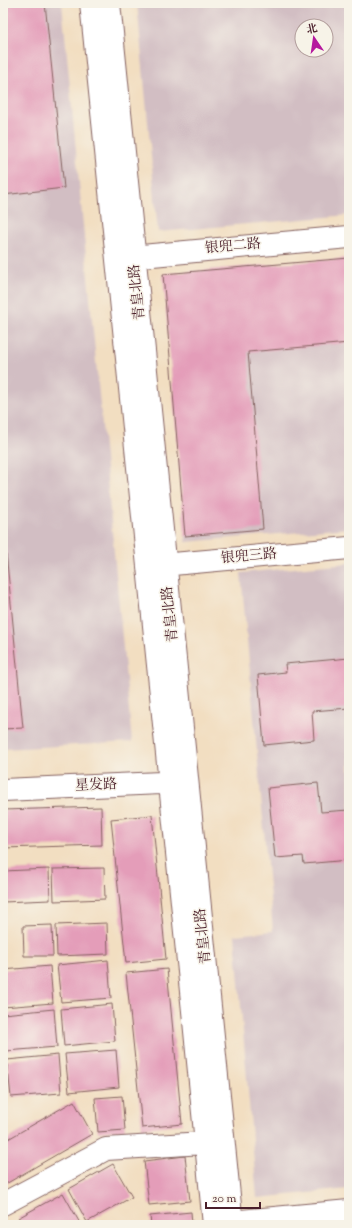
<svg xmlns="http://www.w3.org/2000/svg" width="352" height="1228" font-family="'Sorts Mill Goudy','Noto Serif SC',serif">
<rect width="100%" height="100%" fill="#f7f3e8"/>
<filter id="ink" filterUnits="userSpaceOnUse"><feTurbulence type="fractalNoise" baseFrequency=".025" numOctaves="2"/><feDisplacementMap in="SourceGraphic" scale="8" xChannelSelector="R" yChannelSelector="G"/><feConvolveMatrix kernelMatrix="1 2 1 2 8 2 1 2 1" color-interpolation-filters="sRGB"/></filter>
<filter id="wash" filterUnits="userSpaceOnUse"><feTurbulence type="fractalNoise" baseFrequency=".012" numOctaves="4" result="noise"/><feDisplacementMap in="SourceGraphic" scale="16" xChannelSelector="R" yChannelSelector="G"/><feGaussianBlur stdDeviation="0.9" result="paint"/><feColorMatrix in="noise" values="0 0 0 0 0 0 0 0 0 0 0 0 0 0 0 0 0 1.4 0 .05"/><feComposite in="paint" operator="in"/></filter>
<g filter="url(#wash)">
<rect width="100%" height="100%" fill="#f2dec1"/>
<path fill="#d2bec3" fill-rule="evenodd" d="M3 3H62L132 742 3 749Z
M137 3H349V215L158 232ZM302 26H326V50H302Z
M349 258V528L186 542 163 274Z
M349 563V1189L257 1198 235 935 273 931 241 573Z"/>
<g id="blocks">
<path fill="#e49db9" d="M3 3H45L64 188 3 195Z
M349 258V343L248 352 263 529 185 536 163 274Z
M3 531H4L23 728 3 729Z
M349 658V708L312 711 314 740 264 745 258 675 286 672 285 664Z
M318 783 321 812 349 810V860L304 864 303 856 275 858 268 788Z
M101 807 102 845 3 848V810Z
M152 815 166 959 126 963 111 819Z
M104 868 105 899 54 901 53 869Z
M49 869 50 900 3 902V871Z
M107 923 108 954 57 956 56 925Z
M52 925 53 956H24L23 926Z
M108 960 111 998 61 1002 57 965Z
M50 966 53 1003 3 1007V970Z
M167 969 182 1124 142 1128 126 973Z
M112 1004 115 1041 64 1046 61 1009Z
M54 1009 57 1047 6 1051 3 1014Z
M116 1050 119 1087 69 1092 65 1054Z
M58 1055 61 1093 11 1097 7 1060Z
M122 1096 125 1130 98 1132 95 1098Z
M74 1101 92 1134 4 1185 3 1142Z
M185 1156 190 1201 149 1205 144 1161Z
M113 1164 132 1197 87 1222 69 1189Z
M63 1193 81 1225H22L18 1218Z
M191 1212 192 1225H151L150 1216Z"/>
</g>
</g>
<g filter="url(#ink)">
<use href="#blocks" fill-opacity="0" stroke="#856260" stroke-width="1"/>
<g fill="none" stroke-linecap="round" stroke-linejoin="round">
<g stroke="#856260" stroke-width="24">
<path id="minor" d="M91 3 194 1021 214 1225
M109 3 232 1225
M120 258 349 237
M151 566 349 548
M3 790 184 782
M3 1204 106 1149 220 1142
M219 1223 349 1211"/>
</g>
<use href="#minor" stroke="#fff" stroke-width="22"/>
</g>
</g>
<g text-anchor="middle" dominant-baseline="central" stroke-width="3" stroke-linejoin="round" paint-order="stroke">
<g font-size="14" fill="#4a1f2b" stroke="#f7f3e8">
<text transform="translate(233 247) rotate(-5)">银兜二路</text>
<text transform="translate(138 292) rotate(-96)">青皇北路</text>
<text transform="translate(249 557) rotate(-5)">银兜三路</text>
<text transform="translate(171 614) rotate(-96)">青皇北路</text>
<text transform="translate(96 786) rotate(-3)">星发路</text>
<text transform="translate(204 936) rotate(-96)">青皇北路</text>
</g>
</g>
<rect width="352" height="1228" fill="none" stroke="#f7f3e8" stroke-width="16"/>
<g transform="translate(314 38) rotate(347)"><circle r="19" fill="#f7f3e8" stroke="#b29e9c"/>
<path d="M0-3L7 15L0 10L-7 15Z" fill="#b5179e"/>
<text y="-6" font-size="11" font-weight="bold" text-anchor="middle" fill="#4a1f2b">北</text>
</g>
<path d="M206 1202v6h54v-6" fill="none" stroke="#4a1f2b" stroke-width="2"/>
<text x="212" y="1202" font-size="12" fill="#4a1f2b" stroke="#f7f3e8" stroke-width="3" paint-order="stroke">20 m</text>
</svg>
